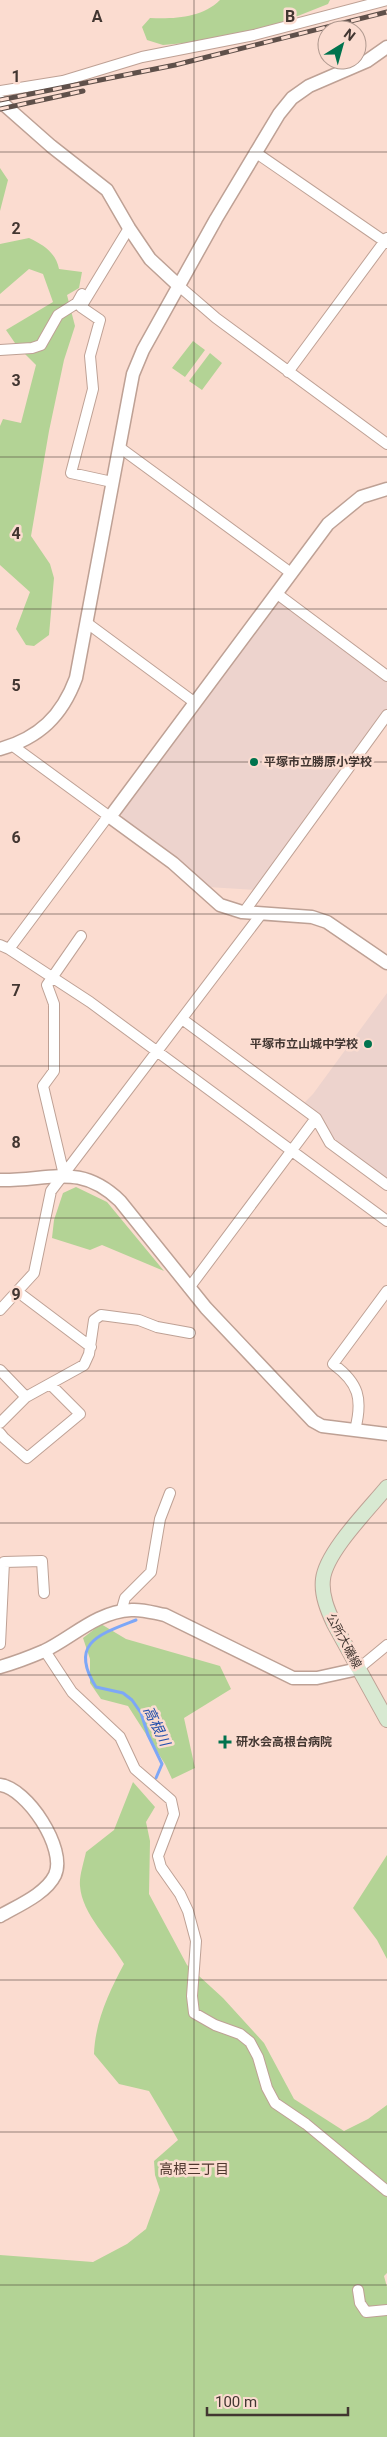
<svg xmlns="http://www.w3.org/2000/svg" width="387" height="2437" font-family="Roboto,'Noto Sans JP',sans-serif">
<rect width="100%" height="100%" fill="#fbdcd0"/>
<path fill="#edd3cd" d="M277 602H281L387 681V712L256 890 208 887 170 853 122 818 121 812Z
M387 993V1181L334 1143 323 1119 303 1104 313 1094Z"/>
<path fill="#b3d395" d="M220 0H330L328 4 270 27 196 42 163 45 147 40 142 27 150 18C174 19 202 18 220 0Z
M0 168 8 180 0 211Z
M29 238C44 245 56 253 59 269L82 272 79 288 67 295 75 326 64 360 49 431 31 536 50 564 54 578 49 635 34 646 26 645 16 629 30 592 0 565V426L3 419 21 423 36 365 17 346 6 330 53 302 43 274 29 269 0 294V244Z
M193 341 205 350 185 377 172 368Z
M210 353 222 363 202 390 189 381Z
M76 1187 107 1202 164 1271 102 1245 90 1250 52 1238 54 1220 63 1193Z
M101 1624 126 1639 220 1666 231 1689 184 1718 195 1768 172 1779 165 1764 128 1706 101 1699 90 1683V1659L83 1638Z
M133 1782 155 1807 146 1822 150 1841 149 1894 187 1965 223 1998 264 2043 294 2099 344 2131 368 2119 387 2105V2273L384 2276 387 2287V2437H0V2255L93 2262 127 2244 146 2229 160 2190 155 2175 154 2161 178 2140 149 2091 119 2084 94 2054C95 2022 109 1992 124 1964 110 1940 82 1914 80 1886 79 1876 84 1862 86 1852L114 1830Z
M387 1855V1959L377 1940 353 1908Z"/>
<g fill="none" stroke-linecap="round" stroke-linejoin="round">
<path stroke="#7da7f7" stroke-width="3" d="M136 1620C100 1634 68 1643 96 1687L123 1693 132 1700 141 1713 148 1735 162 1764 156 1778"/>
<g stroke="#bea195" stroke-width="12">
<path id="minor" d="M0 91 63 81 142 57 254 35 387 0
M255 152 387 243
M179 286 216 318 387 444
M0 350 32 348 41 345 58 315 77 303 82 294
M288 372 387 238
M119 447 291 573
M112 482 71 473 93 389 90 356 100 320 81 307 129 228
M276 593 387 676
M87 623 194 702
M13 746 110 817
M244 912 387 715
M0 945 9 949 90 1002 387 1221
M9 949 109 815
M182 1019 316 1118 330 1143 387 1185
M64 1175 43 1086 54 1071V1004L47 985 81 936
M189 1288 316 1118
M18 1292 91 1347
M0 1310 34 1273 51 1191 262 913
M0 1370 26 1397
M0 1423 26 1397 84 1365 89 1354 94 1320 101 1315 139 1320 157 1327 190 1333
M355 1430C363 1399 359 1383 333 1364L387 1291
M0 1433 4 1438 27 1458 80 1414 50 1384
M121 1612 125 1598 151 1572 160 1519 170 1493
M0 1644 4 1562 42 1561 44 1593
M45 1651 72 1692 120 1737 135 1769 171 1800 174 1814 158 1856 161 1867 180 1894 188 1911 196 1941 192 1996 194 2013 215 2025 240 2034 250 2042 258 2057 267 2088 275 2103 306 2124 387 2191
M358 1669 387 1645
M358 2290 360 2303 366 2312 387 2310"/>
</g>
<g stroke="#bea195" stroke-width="15">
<path id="tertiary" d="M0 101 51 146 107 190 129 228 150 259 179 286
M387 489 361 497 328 524 110 817 173 863 220 905 242 912 312 917 327 922 387 963
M0 749C39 738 62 716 76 678L129 395 133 374 143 350 216 219 279 114 292 98 309 86 367 61 387 47
M0 1180C49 1181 80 1162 120 1201L206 1308 313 1421 322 1426 387 1434
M0 1667C14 1663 30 1657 44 1651 73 1637 96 1612 131 1610 143 1609 154 1613 165 1615L293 1678H317L358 1669
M0 1785C27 1788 67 1849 55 1875 46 1894 17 1906 0 1916"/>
</g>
<g stroke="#bea195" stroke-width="16">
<path id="secondary" d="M387 1487C369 1509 326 1552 323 1579 321 1595 328 1611 334 1624L387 1720"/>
</g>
<use href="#minor" stroke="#fff" stroke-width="10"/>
<use href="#tertiary" stroke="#fff" stroke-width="12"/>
<use href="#secondary" stroke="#d8e9d2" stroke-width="14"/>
<g stroke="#5f504a" stroke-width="5">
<path id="rail" d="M0 100 175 65 387 12
M0 109 83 91"/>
</g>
<use href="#rail" stroke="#fbdcd0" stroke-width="3" stroke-dasharray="9" stroke-linecap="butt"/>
</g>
<path fill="none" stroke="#423631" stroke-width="1" stroke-opacity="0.55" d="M194 0V2437M0 152H387M0 305H387M0 457H387M0 609H387M0 762H387M0 914H387M0 1066H387M0 1218H387M0 1371H387M0 1523H387M0 1675H387M0 1828H387M0 1980H387M0 2132H387M0 2285H387"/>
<g fill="#00734e" stroke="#fbdcd0" stroke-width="2">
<circle cx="254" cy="762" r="5"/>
<circle cx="368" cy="1044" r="5"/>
<path d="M222.5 1734.5h5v5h5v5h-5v5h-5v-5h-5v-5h5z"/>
</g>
<g text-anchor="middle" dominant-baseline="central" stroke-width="5" stroke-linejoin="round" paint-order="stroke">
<g font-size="12" font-weight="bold" fill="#423631" stroke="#fbdcd0" text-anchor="start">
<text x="264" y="762">平塚市立勝原小学校</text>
<text x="358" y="1044" text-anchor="end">平塚市立山城中学校</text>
<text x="236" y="1742">研水会高根台病院</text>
</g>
<g font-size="12" fill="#423631" stroke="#fbdcd0">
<text transform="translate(344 1641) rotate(62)">公所大磯線</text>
</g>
<g font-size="14" font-style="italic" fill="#2450ac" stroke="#fbdcd0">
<text transform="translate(157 1726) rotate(64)">高根川</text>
</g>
<g font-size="14" fill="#4f372e" stroke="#fbdcd0">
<text x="194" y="2169">高根三丁目</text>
</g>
</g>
<g font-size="16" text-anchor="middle" font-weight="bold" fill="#423631" stroke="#fbdcd0" stroke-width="5" stroke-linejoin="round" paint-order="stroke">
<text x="97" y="22">A</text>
<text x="290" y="22">B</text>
<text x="16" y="82">1</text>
<text x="16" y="234">2</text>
<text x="16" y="386">3</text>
<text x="16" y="539">4</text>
<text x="16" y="691">5</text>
<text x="16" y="843">6</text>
<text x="16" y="996">7</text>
<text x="16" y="1148">8</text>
<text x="16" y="1300">9</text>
</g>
<g transform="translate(342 45) rotate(37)"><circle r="24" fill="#fbdcd0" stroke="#b19a90"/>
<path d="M0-4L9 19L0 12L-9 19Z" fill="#00734e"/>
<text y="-8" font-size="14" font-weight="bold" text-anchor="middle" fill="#423631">N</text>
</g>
<path d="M207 2407v8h141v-8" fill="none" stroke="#423631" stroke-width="2.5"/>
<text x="215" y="2407" font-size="15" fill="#423631" stroke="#fbdcd0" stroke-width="4" paint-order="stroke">100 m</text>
</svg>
